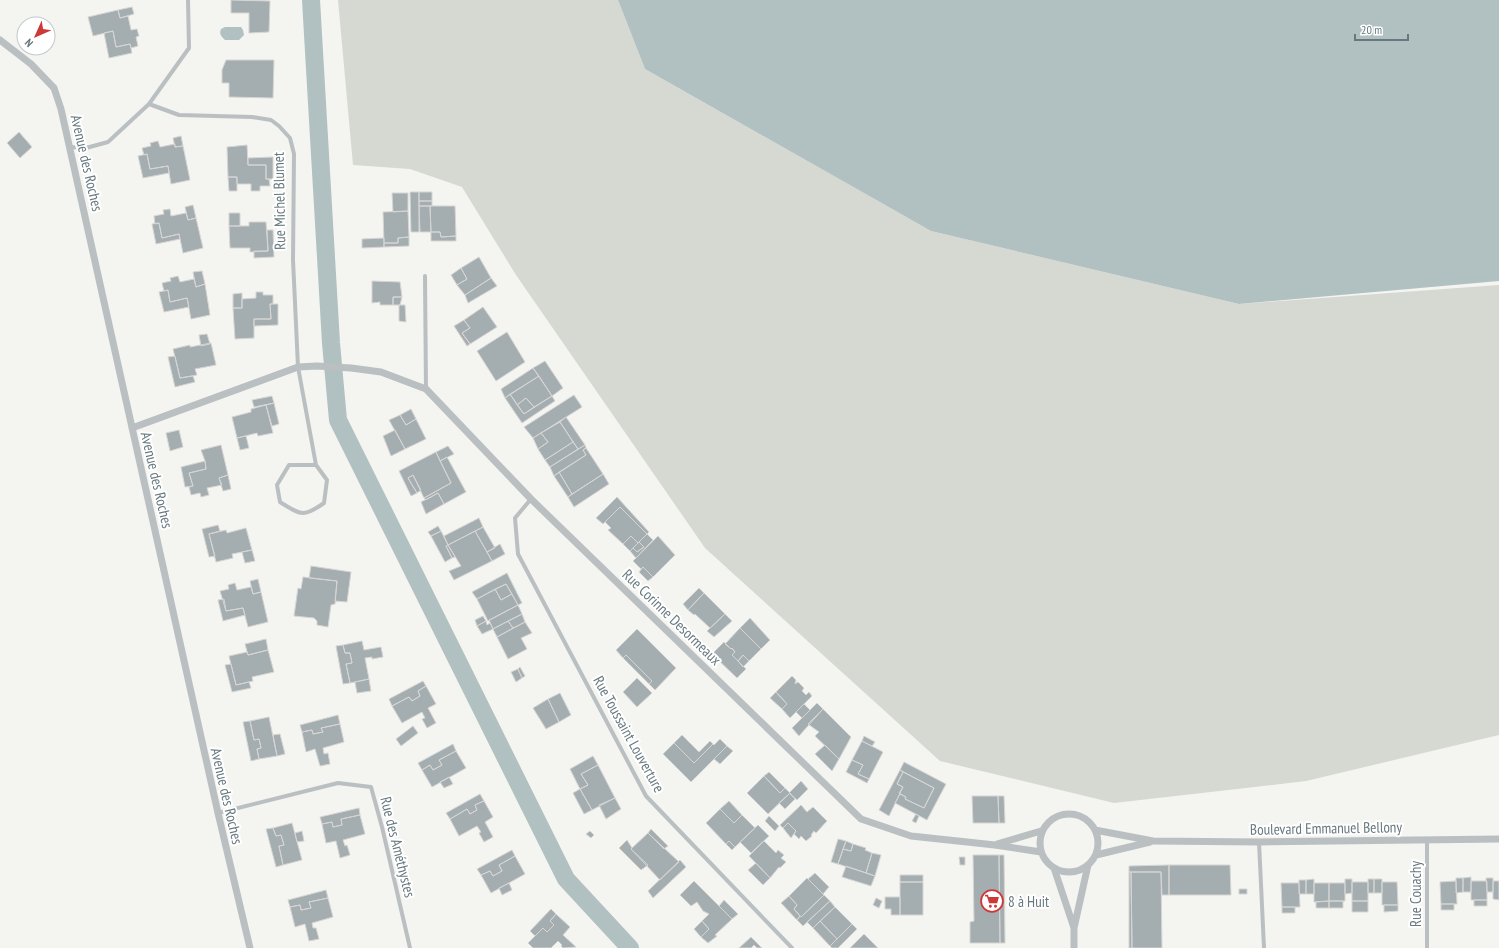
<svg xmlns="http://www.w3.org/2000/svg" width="1499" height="948" font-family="'PT Sans Narrow',sans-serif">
<rect width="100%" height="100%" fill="#f4f4f1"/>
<path fill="#d5d9d1" d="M338 0H618L645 69 931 231 1239 304 1499 285V735L1306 781 1114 803 940 761 705 548 516 275 462 187 410 169 353 165Z"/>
<path fill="#b1c0c0" d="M618 0H1499V281L1239 304 931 231 645 69Z
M225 27H241L243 30 244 35 239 40H225C221 36 219 34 221 29Z"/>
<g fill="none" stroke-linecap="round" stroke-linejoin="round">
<path stroke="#b1c0c0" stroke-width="18" d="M311 0 331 343 338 420 566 879 630 948"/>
</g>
<path fill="#a4adb0" stroke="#d6d5d4" d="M231 0 270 1 269 32 249 33V13H231Z
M132 7 134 14 120 18 118 10Z
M118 10 120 18 128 16 131 30 137 29 139 36 136 37 138 46 131 48 130 44 116 47 113 31 93 36 88 17Z
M113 31 116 47 130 44 132 53 109 58 104 33Z
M226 60H274L273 98 229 97V83H222V70Z
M19 132 32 147 20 158 7 143Z
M181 136 183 146 175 147 173 138Z
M158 141 160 147 175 144V147L183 146 190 180 171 184 168 166 150 169 147 154 144 155 142 148 151 146 150 143Z
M247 145 248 165H266V179H269L270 186H260V191H251V184H237V177H228L227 147Z
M147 154 150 169 168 166 169 173 143 178 138 156Z
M273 157V179H266V165H248V158Z
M228 177H237V191H229Z
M410 192H419V232H411Z
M419 192H432V201H419Z
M392 193H408V211L393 212Z
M419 201H432V206H419Z
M193 205 196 218 188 220 185 207Z
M419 206H430L431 232H420Z
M430 206H455L456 236 441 237 440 232H431Z
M170 209 171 216 186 213 188 220 196 218 203 248 183 253 179 234 162 238 159 223 155 224 154 216 164 214 163 210Z
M408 211 409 237 398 238V243H384L383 212Z
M229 213H240V226H229Z
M249 222H266L268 251 250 252V248H230L229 226H249Z
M159 223 162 238 179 234 180 239 156 244 152 224Z
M267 230H273L274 257 254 258V251H268Z
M431 232H440L441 237 456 236V241H431Z
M409 237V246L384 247V243H398V238Z
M384 238V247L362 248V239Z
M479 257 491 278 465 295 457 285 467 279 461 268Z
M461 268 467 279 457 285 451 275Z
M202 271 205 284 196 287 193 272Z
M178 276 180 282 194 279 196 287 205 284 210 315 191 319 187 298 170 302 168 290 164 291 162 283 171 281 170 278Z
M491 278 497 286 468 303 465 295Z
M372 281 400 282 402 297H393V305H380V302L372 303Z
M168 290 170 302 187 298 189 307 164 312 159 292Z
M256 292H263V295H273V304H270L271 319H254V338L235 339 233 308H242V299L256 298Z
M242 293V308H233V294Z
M393 297H402L400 305H393Z
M270 304H278V325L254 326V319H271Z
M399 305H405L406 322 399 321Z
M483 307 497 327 470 344 462 333 470 328 464 320Z
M464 320 470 328 462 333 470 344 467 346 454 326Z
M507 332 525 362 496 381 477 351Z
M207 334 210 344 201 346 199 335Z
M211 343 216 365 195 369 197 375 180 378 173 349 190 345V347Z
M175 356 180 378 193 376 195 382 175 387 168 357Z
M545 361 563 388 552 396 533 368Z
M533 368 539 376 505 398 501 389Z
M539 376 552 396 534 407 526 398 517 405 510 394Z
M510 394 524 414 552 396 555 401 522 423 505 398Z
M574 395 582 407 533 438 524 427Z
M272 396 274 403 254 407 252 400Z
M526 398 534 407 524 414 517 405Z
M274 403 279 424 272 426 266 405Z
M266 405 273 433 258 436 257 433 237 438 232 417 251 412V409Z
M411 409 416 419 406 425 400 415Z
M400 415 406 425 416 419 426 439 405 449 389 420Z
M566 417 585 445 578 449 560 422Z
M560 422 573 442 545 460 538 449 548 442 541 433Z
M179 430 183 447 170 451 166 433Z
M395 430 405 449 391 456 383 436Z
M541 433 548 442 538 449 533 438Z
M246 436 249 448 240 450 237 438Z
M573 442 578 449 550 467 545 460Z
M221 445 228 475 219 478 222 485 207 488 209 495 201 497 200 493 191 495 189 487 193 486 189 473 206 469 205 461 201 450Z
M585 445 586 448 583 450 586 455 554 476 550 467Z
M448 446 454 454 440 461 436 452Z
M586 448 603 474 572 494 559 472 586 455 583 450Z
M436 452 451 483 424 498 413 475 408 478 417 493 411 496 399 471Z
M447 457 466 492 444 504 438 493 426 500 424 498 451 483 440 461Z
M205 461 206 469 189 473 193 486 185 487 181 467Z
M559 472 572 494 568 497 554 476Z
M603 474 609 484 574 507 568 497Z
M228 475 231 489 223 491 219 478Z
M413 475 421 490 417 493 408 478Z
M438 493 444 504 426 514 421 502Z
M617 497 649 532 647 534 620 507 603 524 596 518Z
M620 507 647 534 638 543 631 536 623 544 608 530 611 528 605 522Z
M479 518 483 527 448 545 444 536Z
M218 525 220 531 209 534 215 556 209 557 202 529Z
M438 526 441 531 431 536 428 532Z
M483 527 495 548 487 552 475 531Z
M246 528 252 550 232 554 233 558 216 562 209 534 226 530 227 533Z
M441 531 448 545 446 546 452 558 445 562 431 536Z
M475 531 492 561 454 580 449 571 461 566 448 545Z
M647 534 653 540 636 558 630 551 633 548 637 552 644 547 639 542Z
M631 536 638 543 630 551 623 544Z
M658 536 675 555 653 577 643 567 641 569 633 561Z
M639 542 644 547 637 552 633 548Z
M500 544 505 554 492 561 487 552Z
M448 545 455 557 452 558 446 546Z
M252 550 255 561 245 563 242 552Z
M311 566 351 572 347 602 335 601 337 581 309 578Z
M643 567 653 577 648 581 639 572Z
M507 573 522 603 518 605 506 584 477 599 472 592Z
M303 577 337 581 335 604 331 605 328 627 317 625V621L314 618 294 616 298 588 301 589Z
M258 579 261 592 253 594 250 581Z
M235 583 237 590 251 587 253 594 261 592 268 622 248 627 243 608 226 611 220 591 229 589 228 585Z
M506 584 512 594 501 600 495 589Z
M699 588 704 593 688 610 683 604Z
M495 589 501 600 512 594 518 605 488 621 477 599Z
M704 593 725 614 710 628 695 614 694 615 688 610Z
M224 599 226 611 243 608 245 615 223 621 218 600Z
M518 605 522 614 493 629 489 620Z
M522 614 525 622 513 628 508 621Z
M725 614 732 621 714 637 707 631Z
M483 616 486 621 477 626 475 620Z
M750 618 770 640 761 649 740 628Z
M486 621 487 625 490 623 493 629 482 634 477 626Z
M508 621 513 628 497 637 493 629Z
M525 622 532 633 521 638 527 649 508 659 497 637Z
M740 628 761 649 749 661 743 655 738 661 732 655 735 652 732 648 731 649 725 644Z
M637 629 676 668 655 690 649 684 652 681 626 655 623 658 616 650Z
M266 639 268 650 248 655 245 644Z
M362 641 364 650 381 647 383 657 372 659V657L365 658 369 679 350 683 346 664 352 663 350 653H345L343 645Z
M724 642 731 649 732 648 735 652 732 655 746 669 737 678 712 654Z
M343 645 345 653H350L352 663 346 664 350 683 343 684 336 646Z
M268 650 274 672 252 677 253 681 236 685 229 656 247 652 248 655Z
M626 655 652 681 649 684 623 658Z
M743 655 749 661 743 667 738 661Z
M231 664 236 685 249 682 251 688 232 692 225 665Z
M520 667 525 676 522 678 518 669Z
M518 669 522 678 516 682 511 672Z
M792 676 796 680 795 684 798 682 804 688 802 691 806 695 809 692 812 696 790 718 782 709 787 704 776 692Z
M637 678 652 693 637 707 623 692Z
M369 679 371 691 357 693 355 682Z
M423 681 426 686 418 691 420 696 412 701 409 697 392 706 389 699Z
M426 686 436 704 428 708 436 723 427 728 422 719 425 718 422 712 402 723 392 706 409 697 412 701 420 696 418 691Z
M776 692 787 704 782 709 770 698Z
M560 693 571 715 559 722 548 699Z
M548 699 559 722 546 729 533 708Z
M817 703 823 709 799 736 792 728Z
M804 704 810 710 802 718 796 712Z
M823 709 851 737 839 759 815 736 819 732 808 724Z
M338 715 340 724 321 728 323 732 313 734 312 730 302 732 300 725Z
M269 717 277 756 259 759 257 749 261 748 259 739 254 740 250 721Z
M250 721 254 740 259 739 261 748 257 749 259 759 251 761 243 722Z
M340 724 344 742 323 748 324 754 328 753 330 764 320 766 315 749 306 752 302 732 312 730 313 734 323 732 321 728Z
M413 726 418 733 401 746 396 739Z
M280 734 285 754 277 756 273 735Z
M682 735 699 752 710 741 713 744 694 763 674 743Z
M864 736 875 742 872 746 862 741Z
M720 739 727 746 691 782 663 754 674 743 694 763 713 744 714 745Z
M862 741 883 752 869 779 858 774 863 765 852 760Z
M453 744 456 751 439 760 442 765 433 770 430 765 422 770 418 763Z
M825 745 839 759 832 771 815 754Z
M727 746 733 751 720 764 714 759Z
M456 751 466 768 432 787 422 770 430 765 433 770 442 765 439 760Z
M593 756 598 765 581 774 588 785 580 789 570 769Z
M852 760 863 765 858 774 869 779 867 783 846 772Z
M904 762 946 784 927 820 895 803 900 794 906 797 905 799 924 808 934 788 900 770Z
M598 765 615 798 592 810 580 789 588 785 581 774Z
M900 770 903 772 897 784 903 787 889 816 879 810Z
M769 772 785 788 780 793 764 776Z
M903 772 934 788 924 808 905 799 906 797 899 793 903 787 897 784Z
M764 776 780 793 785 788 790 793 768 814 747 793Z
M449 777 453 784 444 788 440 782Z
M801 781 808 789 797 800 789 793Z
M580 789 592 810 584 814 573 793Z
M790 793 795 799 785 809 779 803Z
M480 794 484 801 475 805 477 810 470 814 467 809 450 819 446 813Z
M972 796H998L999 823H973Z
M998 796H1004L1005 823H999Z
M615 798 621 809 606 819 599 805Z
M484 801 493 817 485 822 493 837 484 842 479 833 481 832 477 826 459 836 450 819 467 809 470 814 477 810 475 805Z
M729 801 742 815 734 823 720 809Z
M801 805 807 812 813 807 827 821 816 833 814 831 811 835 812 836 806 841 801 836 799 839 794 834 796 831 788 823 783 828 780 825Z
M359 808 360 815 341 819 342 825 333 827 332 822 322 824 320 817Z
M720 809 734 823 742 815 755 828 735 847 729 841 726 844 706 823Z
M916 814 919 816 916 823 912 821Z
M360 815 365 834 343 840 345 846 347 845 350 855 340 858 336 841 326 843 322 824 332 822 333 827 342 825 341 819Z
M769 816 779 826 775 831 765 821Z
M292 823 302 860 283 865 279 846 284 845 281 835 276 836 273 828Z
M788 823 796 831 791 838 783 828Z
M758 825 769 836 751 853 740 842Z
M273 828 276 836 281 835 284 845 279 846 283 865 276 867 266 829Z
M651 829 668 846 665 848 664 849 648 833Z
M302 831 304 841 297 842 295 833Z
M590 831 594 835 591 838 586 834Z
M648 833 679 862 660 880 631 849Z
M838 839 846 841 838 864 831 862Z
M627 840 632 848 631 849 648 865 641 870 619 848Z
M729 841 735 847 732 850 726 844Z
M764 841 776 853 778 850 784 855 781 858 786 862 780 868 779 867 770 878 749 856Z
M846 841 853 844 851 851 843 849Z
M853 844 866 848 865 850 872 853 866 873 838 864 843 849 851 851Z
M512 850 515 856 499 865 502 871 493 876 490 871 481 875 477 869Z
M872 853 881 855 875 876 866 873Z
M973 855H999L1000 943H970V922L974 921Z
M999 855H1004L1005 943H1000Z
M515 856 525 874 491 893 481 875 490 871 493 876 502 871 499 865Z
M959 857H965V865H960Z
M680 860 686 867 653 898 648 891Z
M756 863 770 878 763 885 748 870Z
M1169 865H1230L1231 895H1169Z
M1169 865V895H1162L1161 872H1129V866Z
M846 866 875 876 871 886 842 877Z
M1129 872H1131L1132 948H1129Z
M1131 872H1161L1162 948H1132Z
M815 873 829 887 823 894 808 879Z
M900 875H923V882H900Z
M1471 877V892H1463V878Z
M807 878 824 895 801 917 794 909 797 905 789 896Z
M1456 878H1463V892L1456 893Z
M1486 878H1493V892H1487Z
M1314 879V894H1306V880Z
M1345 879H1352V893L1345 894Z
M1368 879H1374V893H1368Z
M1374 879H1382V893H1374Z
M1299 880H1306V894H1299Z
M694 881 732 919 715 935 717 936 708 943 701 937 709 929 702 921 709 914 703 911 697 902 691 906 680 895Z
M1456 881 1457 904H1441L1440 882Z
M1471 881H1487V900H1471Z
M1493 881H1499V900L1493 899Z
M900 882H923V915H900Z
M1352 882H1368V901H1352Z
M1382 882H1397L1398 905H1382Z
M509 883 512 890 502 895 499 888Z
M1281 883H1299L1300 907H1282Z
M1314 883H1329V901L1314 902Z
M1329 883H1345V901H1329Z
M1239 889H1247V894H1239Z
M326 890 328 898 309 902 311 908 301 910 300 905 290 907 288 900Z
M824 895 830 901 803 926 797 920 800 916 801 917Z
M789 896 797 905 794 909 800 916 797 920 781 903Z
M885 897H900V915H891V909H885Z
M328 898 333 917 312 923 313 928H316L319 939 309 941 305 924 295 927 290 907 300 905 301 910 311 908 309 902Z
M876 898 882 901 879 908 873 905Z
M724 900 738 914 732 919 719 906Z
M1474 900H1487V906H1474Z
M830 901 835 907 813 928 807 922Z
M1329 901V908H1316V902Z
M1329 901H1343V908H1329Z
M1352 901H1368V912H1352Z
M1441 904H1454V910H1441Z
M1384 905H1398V911L1384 912Z
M835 907 852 924 837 939 820 921Z
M1282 907H1295V913H1282Z
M551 909 556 914 550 921 554 925 547 932 543 928 535 936 530 931Z
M556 914 570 927 563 935 576 947 563 948 561 946 562 945 558 941 551 948H533L528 943 543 928 547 932 554 925 550 921Z
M702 921 709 929 701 937 694 929Z
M820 921 837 939 830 946 813 928Z
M852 924 857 929 838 948H832L830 946Z
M864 934 878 948H850Z
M751 937 762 948H757L754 945 751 948H739Z"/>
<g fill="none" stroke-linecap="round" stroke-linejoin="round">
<path stroke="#babfc1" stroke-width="4" d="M149 104 179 115 252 117 271 120 279 126 290 138 294 154 293 260 298 367 316 465
M70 147 86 148 108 142 149 104 189 48 188 0
M425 276 426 389
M289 465H316L327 480 324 503C303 518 301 515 280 502L277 485Z
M531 499 515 518 518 554 646 796 792 948
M218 813 338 783 371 787 382 827 410 948
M1259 842 1264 948
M1427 948V840"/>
<path stroke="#babfc1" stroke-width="7" d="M0 40 31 64 54 88 61 109 218 813 250 948
M132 428 298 367 317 366 351 368 381 372 426 389 531 499 861 819 911 836 995 845 1041 852
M1040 843a29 29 0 1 1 58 0a29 29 0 1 1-58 0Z
M1095 830 1153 841 1259 842 1499 839
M997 844 1041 831
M1096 855 1150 842
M1054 868 1074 928
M1074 948V928L1088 865"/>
</g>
<defs>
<g id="supermarket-ring" transform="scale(1.15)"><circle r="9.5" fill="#fff" stroke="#ce3837" stroke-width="1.5"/><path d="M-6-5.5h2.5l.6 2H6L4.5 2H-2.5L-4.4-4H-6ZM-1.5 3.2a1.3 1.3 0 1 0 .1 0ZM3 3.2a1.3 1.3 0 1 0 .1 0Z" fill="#ce3837"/></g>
</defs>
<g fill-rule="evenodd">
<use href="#supermarket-ring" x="992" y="901"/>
</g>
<g text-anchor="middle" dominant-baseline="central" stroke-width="4" stroke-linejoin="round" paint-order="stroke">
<g font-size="15" fill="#67797f" stroke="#fff">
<text transform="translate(87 163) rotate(77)">Avenue des Roches</text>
<text transform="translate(279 201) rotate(-91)">Rue Michel Blumet</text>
<text transform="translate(157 480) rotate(77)">Avenue des Roches</text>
<text transform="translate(672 617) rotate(44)">Rue Corinne Desormeaux</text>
<text transform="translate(629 734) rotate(61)">Rue Toussaint Louverture</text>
<text transform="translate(227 796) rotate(77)">Avenue des Roches</text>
<text transform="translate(1326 828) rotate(-1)">Boulevard Emmanuel Bellony</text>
<text transform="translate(398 847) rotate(76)">Rue des Améthystes</text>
<text transform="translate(1415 894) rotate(-90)">Rue Couachy</text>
</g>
<g font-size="15" fill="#67797f" stroke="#fff" text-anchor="start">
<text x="1008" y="901">8 à Huit</text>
</g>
</g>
<g transform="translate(36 36) rotate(225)"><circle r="19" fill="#ffffff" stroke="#c2c9cc"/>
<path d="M0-3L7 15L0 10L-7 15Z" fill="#ce3837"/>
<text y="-6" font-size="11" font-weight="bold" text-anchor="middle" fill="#67797f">N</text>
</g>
<path d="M1355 34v6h53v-6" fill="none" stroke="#67797f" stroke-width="2"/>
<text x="1361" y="34" font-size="12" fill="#67797f" stroke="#ffffff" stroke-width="3" paint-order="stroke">20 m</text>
</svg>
